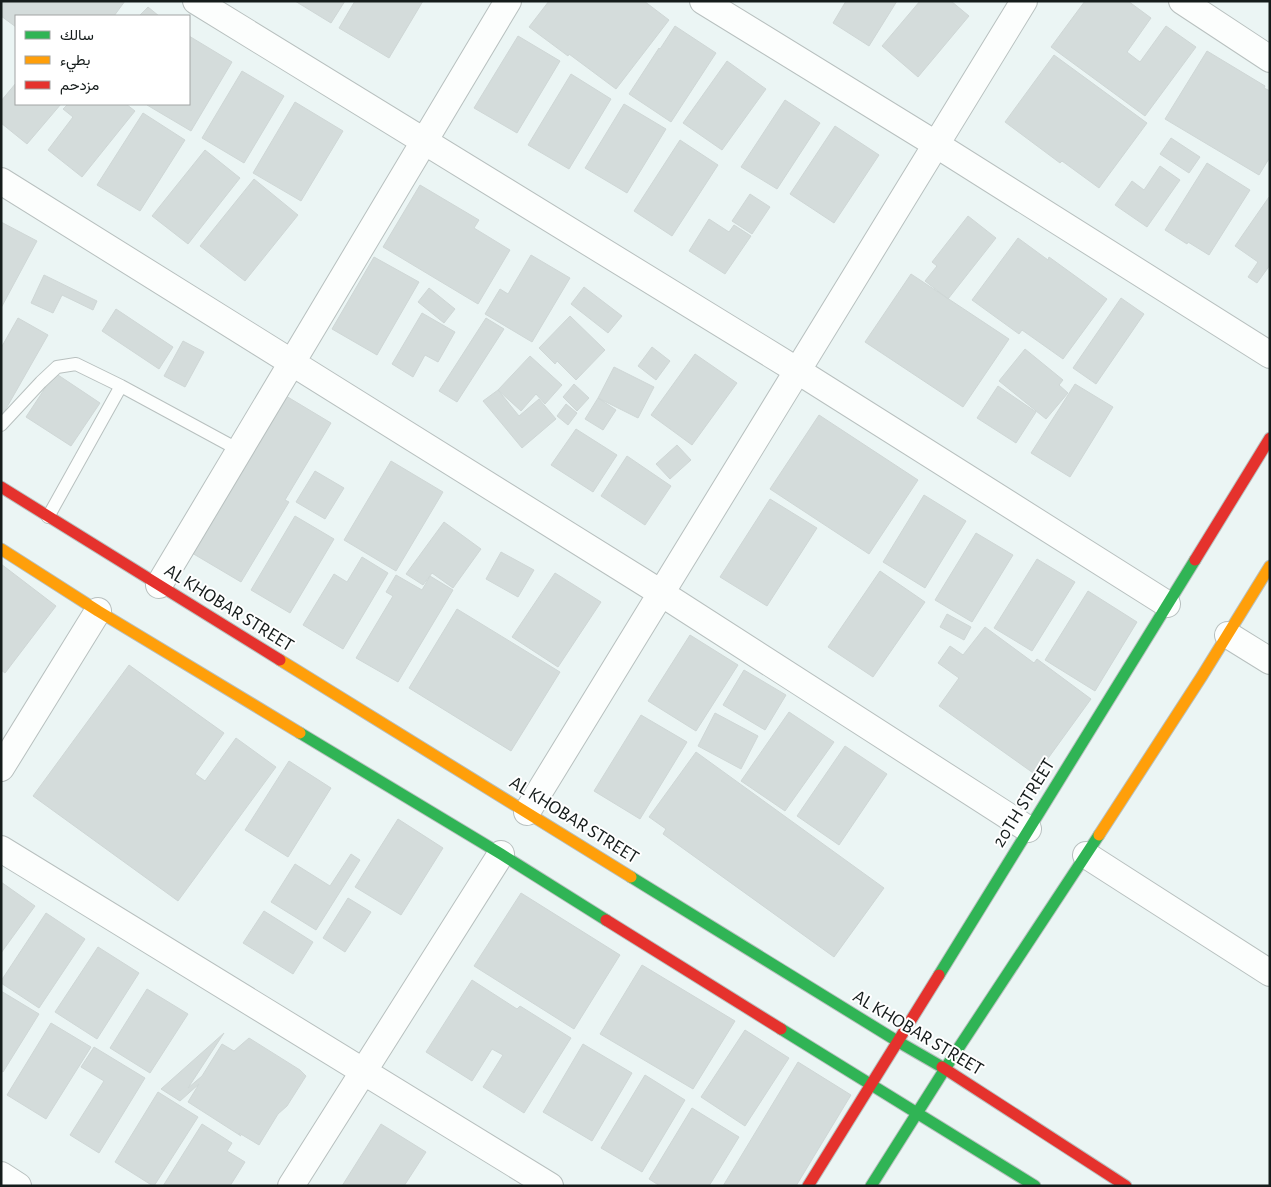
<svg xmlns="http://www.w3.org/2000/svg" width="1271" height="1187" font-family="'Alegreya Sans',Vazirmatn,sans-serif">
<rect width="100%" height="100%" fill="#ebf5f4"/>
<path fill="#d4dcdb" stroke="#cfd7d6" d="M1 1H125L114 16H16V27L1 16Z
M295 1H345L331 23Z
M355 1H423L389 58 339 28Z
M549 1H644L669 20 616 89 569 54 568 56 529 27Z
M846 1H897L869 46 833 23Z
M920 1H951L969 16 918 77 882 46Z
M1085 1H1128L1151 18 1127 52 1140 62 1166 26 1196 47 1145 116 1051 47Z
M148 7 159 16H139Z
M675 26 716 53 671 122 629 94 659 48 660 49Z
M189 36 232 62 191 131 147 105 148 104H189Z
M518 36 560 61 517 133 474 108Z
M1207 51 1265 86 1264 88 1270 91V157L1259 175 1165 119Z
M1054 55 1147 123 1099 188 1062 161 1060 163 1005 122Z
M727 61 766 89 722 150 683 123Z
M242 71 284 96 244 163 202 138Z
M571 74 611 99 569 169 528 145Z
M16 83V104H61L27 144 1 123V101Z
M785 100 820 123 777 189 741 167Z
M295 102 343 131 301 201 253 173Z
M68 104H126L135 111 82 177 48 150 73 117 63 109Z
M624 104 666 129 627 193 585 168Z
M143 113 185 140 140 211 97 185Z
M835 126 879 155 834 223 790 194Z
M1171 138 1200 157 1189 173 1160 154Z
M680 140 718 165 672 236 634 211Z
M205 150 240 178 188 244 152 216Z
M1207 163 1250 190 1209 255 1188 242 1187 244 1165 230Z
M1160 166 1180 180 1147 227 1115 205 1132 181 1144 190Z
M254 179 298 215 245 281 200 246Z
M420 185 479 220 474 228 510 250 478 304 383 247Z
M750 194 770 207 752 234 732 221Z
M1269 197 1270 265 1257 283 1248 277 1258 262 1235 246Z
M968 216 996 238 948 299 925 281 937 266 932 262Z
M709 219 729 232 734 225 751 236 725 274 689 251Z
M1 222 37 241 1 308Z
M1018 238 1048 260 1049 257 1107 299 1063 359 1022 330 1019 334 972 300Z
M531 255 570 278 532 342 485 314 500 289 508 294Z
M374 257 419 282 377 355 332 329Z
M911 274 1009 339 963 407 865 342Z
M44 275 97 301 93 310 62 295 53 313 31 303Z
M584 287 622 316 608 333 571 304Z
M429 288 455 309 444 323 418 302Z
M1121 298 1144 314 1096 384 1073 368Z
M116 309 173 347 159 369 102 331Z
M422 313 455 332 438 362 425 355 413 377 392 364Z
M570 316 605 350 576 380 557 361 555 364 539 348Z
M18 318 48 335 3 414 1 413V348Z
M486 318 504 329 457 402 439 391Z
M183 341 204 352 185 387 164 376Z
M652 347 670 361 656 380 638 366Z
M1025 349 1063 380 1059 385 1068 393 1046 419 999 381Z
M695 354 737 383 692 445 651 415Z
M530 356 562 385 545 404 536 394 521 411 498 390Z
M614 367 654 387 638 418 598 398Z
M55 373 100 403 71 446 26 417Z
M574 384 589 398 577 411 563 397Z
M1075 384 1113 407 1070 477 1031 453Z
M998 386 1036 412 1016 443 977 418Z
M498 390 519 416 539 399 556 419 522 448 483 401Z
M281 393 331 423 285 500 289 502 241 582 192 553Z
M598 398 616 410 603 430 585 419Z
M566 404 577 413 568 425 557 416Z
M819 415 918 480 869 554 770 489Z
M576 429 617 455 593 492 551 465Z
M677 445 691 460 670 479 656 464Z
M627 456 671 486 645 525 601 496Z
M391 461 443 492 396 571 344 540Z
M315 471 344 488 325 519 296 502Z
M924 495 966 521 925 588 883 562Z
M770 499 817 528 767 606 720 577Z
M295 516 334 539 290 613 251 590Z
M444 522 481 549 453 588 432 573 423 585 406 574Z
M976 533 1013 555 972 622 935 600Z
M501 552 534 570 518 597 486 579Z
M362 557 388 573 343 649 303 625 334 574 347 582Z
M1037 559 1075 582 1032 651 994 628Z
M1 564 56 606 5 673 1 670Z
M880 571 925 602 873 677 828 647Z
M555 573 601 602 558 667 512 637Z
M396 575 422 590 430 576 453 590 398 682 356 658 393 596 386 592Z
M1088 591 1137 622 1095 691 1045 660Z
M457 609 560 672 511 751 409 688Z
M947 614 971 627 964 640 940 627Z
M985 627 1034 663 1037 659 1091 699 1036 775 939 706 959 678 938 663 950 646 963 655Z
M690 635 738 665 696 731 648 701Z
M129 665 224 733 195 774 205 781 236 738 276 767 178 901 33 796Z
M744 670 786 695 765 730 723 705Z
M789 712 834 742 785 811 741 781Z
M715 713 758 736 741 769 698 746Z
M641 715 687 742 640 819 594 791Z
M845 746 887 774 839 845 797 816Z
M696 752 884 888 834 957 663 834 666 829 649 817Z
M289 761 331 788 288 857 245 830Z
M398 819 443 848 401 915 355 887Z
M351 854 360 860 316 930 271 902 295 864 330 886Z
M1 882 35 906 1 953Z
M521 893 620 955 574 1029 474 966Z
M348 898 371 912 345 952 323 938Z
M264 911 313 942 293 974 243 943Z
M46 913 85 939 39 1008 1 983V981Z
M98 947 139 973 97 1039 55 1012Z
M642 965 735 1021 693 1089 600 1034Z
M472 980 517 1009 520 1006 571 1038 524 1113 483 1087 503 1055 492 1049 472 1081 426 1052Z
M147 989 188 1014 150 1073 110 1048Z
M1 991 39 1014 3 1072 1 1071Z
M51 1023 91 1047 46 1119 7 1095Z
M745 1030 789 1058 745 1126 701 1097Z
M224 1033 188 1088 202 1076 222 1044 234 1051 249 1038 300 1070 306 1076 287 1106 278 1114 259 1145 239 1133 241 1136 188 1102 199 1084 180 1101 161 1089Z
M583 1044 632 1073 592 1141 543 1112Z
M94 1047 145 1078 99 1153 70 1135 104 1081 81 1067Z
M798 1062 851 1095 796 1186H723Z
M645 1075 685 1100 642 1172 601 1148Z
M158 1092 198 1117 154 1186H153L115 1162Z
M692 1108 739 1137 709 1186H660L649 1179Z
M202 1124 232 1143 227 1151 245 1162 230 1186H163Z
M381 1124 426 1152 404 1186H342Z"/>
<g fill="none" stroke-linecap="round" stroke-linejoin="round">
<g stroke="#b8c0bf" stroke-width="14">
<path id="lane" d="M1 425 41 382 57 367 76 364 121 386 239 450
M48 517 121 386"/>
</g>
<g stroke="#b8c0bf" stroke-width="28">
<path id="street" d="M196 1 798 371 1167 604
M703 1 937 145 1270 355
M1182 1 1270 59
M1 181 661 593 1028 829
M159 585 508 1
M1228 635 1270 661
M1 768 98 611
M527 812 1024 1
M1 849 550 1186
M1086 855 1270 973
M1 1175 18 1186
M291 1186 501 854"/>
</g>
<g stroke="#b8c0bf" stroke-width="13">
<path id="fast" d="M300 733 501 854 606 920
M631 877 897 1041 942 1067
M939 975 1195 560
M781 1029 1035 1186
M871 1186 950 1061 1099 835"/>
</g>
<g stroke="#b8c0bf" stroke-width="13">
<path id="slow" d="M1 549 98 611 300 733
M280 660 631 877
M1099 835 1202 676 1270 566"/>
</g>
<g stroke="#b8c0bf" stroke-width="13">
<path id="jam" d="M1 487 280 660
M1195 560 1270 438
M606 920 781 1029
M942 1067 1126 1186
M808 1186 939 975"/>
</g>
<use href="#lane" stroke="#fcfefd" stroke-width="12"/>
<use href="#street" stroke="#fcfefd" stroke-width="26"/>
<use href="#fast" stroke="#30b455" stroke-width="11"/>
<use href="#slow" stroke="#ff9f0a" stroke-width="11"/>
<use href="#jam" stroke="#e5322d" stroke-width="11"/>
</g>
<g text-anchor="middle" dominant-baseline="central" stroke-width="4" stroke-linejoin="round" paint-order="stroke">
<g font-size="19" fill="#151c1b" stroke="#fff">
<text transform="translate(229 608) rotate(32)">AL KHOBAR STREET</text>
<text transform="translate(1024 803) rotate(-58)">20TH STREET</text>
<text transform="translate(574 820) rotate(32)">AL KHOBAR STREET</text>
<text transform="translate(918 1033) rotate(31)">AL KHOBAR STREET</text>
</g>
</g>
<rect width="1271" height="1187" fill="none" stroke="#151c1b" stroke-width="5"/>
<rect x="15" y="15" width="175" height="90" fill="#ffffff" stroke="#a1a4a4"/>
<rect x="25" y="31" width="25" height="8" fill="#30b455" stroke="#a1a4a4"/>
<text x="60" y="40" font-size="15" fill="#151c1b">سالك</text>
<rect x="25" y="56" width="25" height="8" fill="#ff9f0a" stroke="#a1a4a4"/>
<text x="60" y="65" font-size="15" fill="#151c1b">بطيء</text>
<rect x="25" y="81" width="25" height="8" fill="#e5322d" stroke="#a1a4a4"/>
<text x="60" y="90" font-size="15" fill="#151c1b">مزدحم</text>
</svg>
